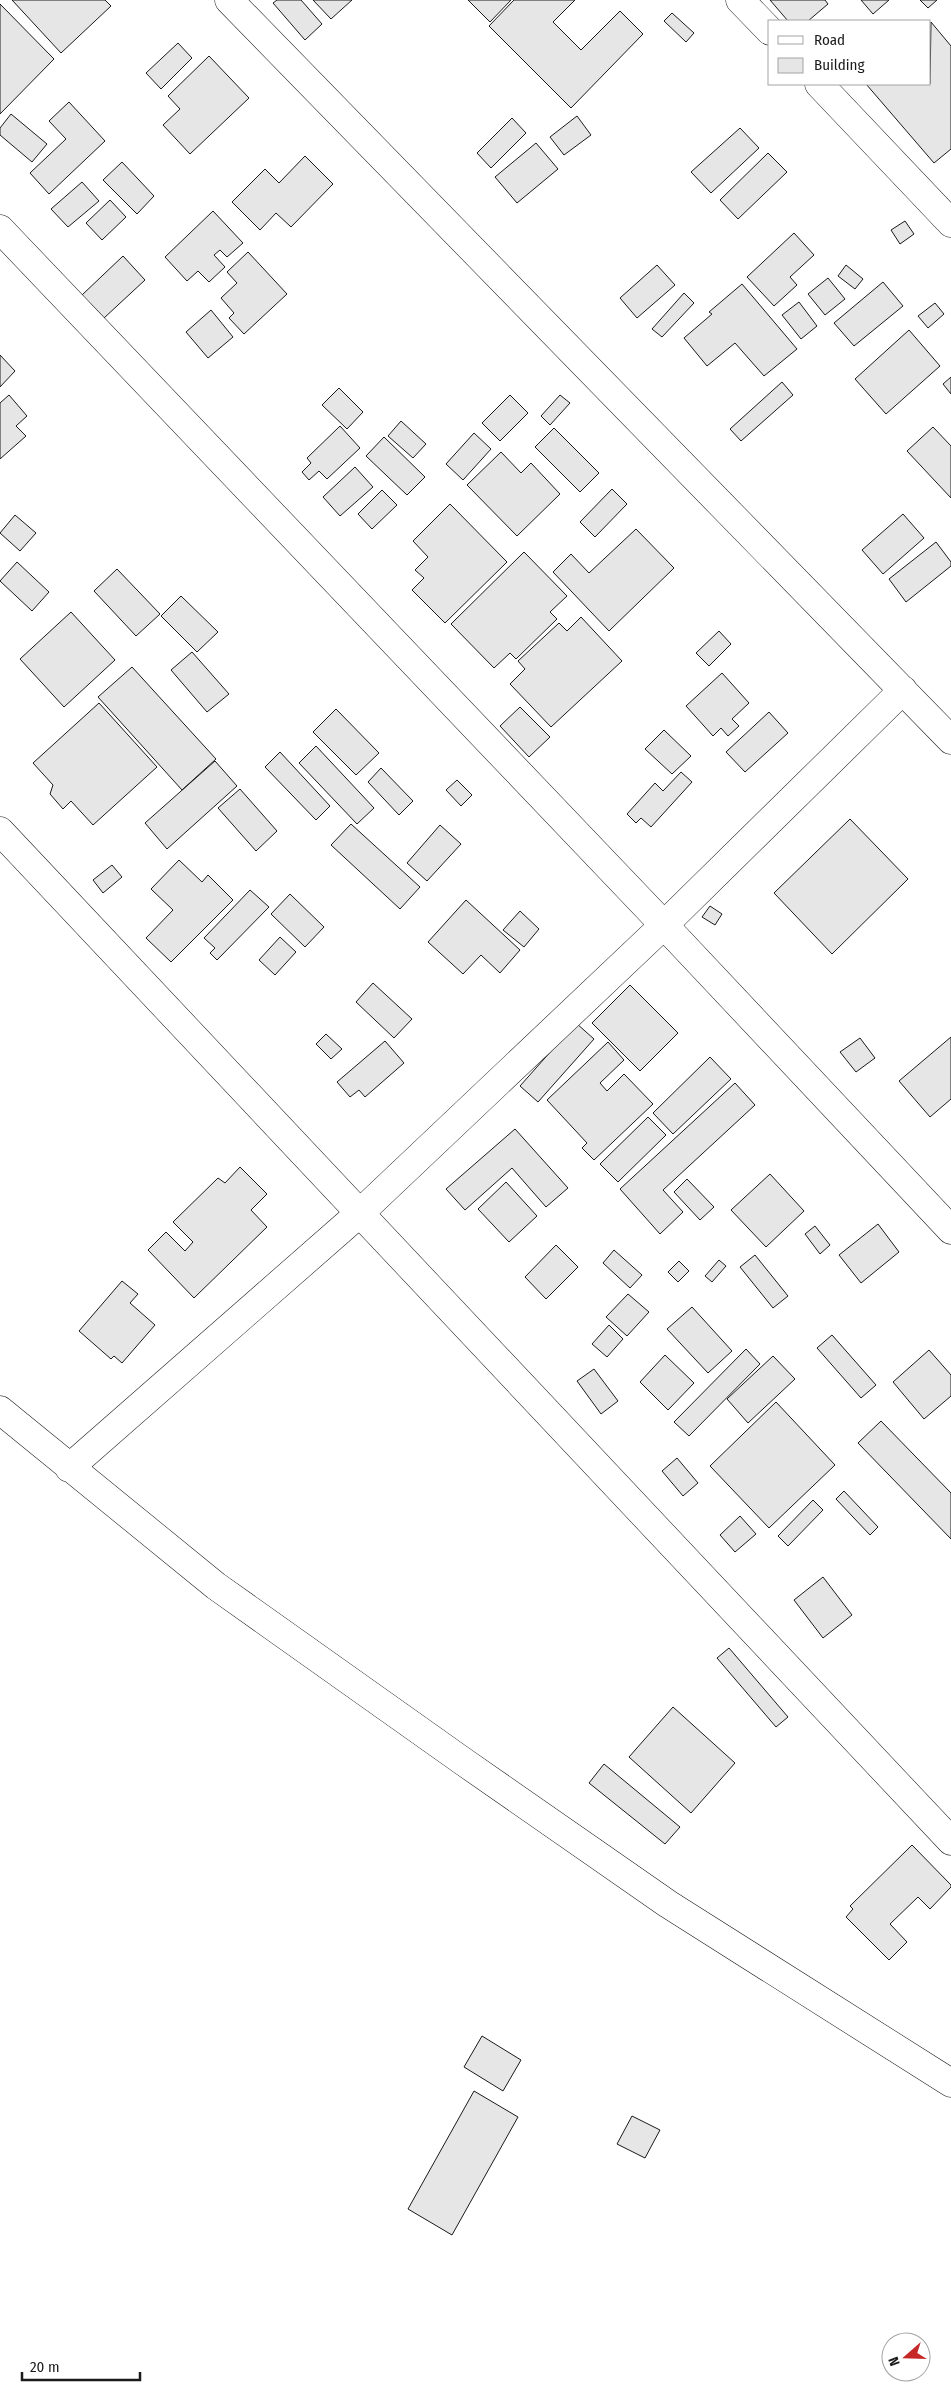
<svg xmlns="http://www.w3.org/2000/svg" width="951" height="2402" font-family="'Fira Sans Condensed',sans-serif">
<rect width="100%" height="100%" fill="#fff"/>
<path fill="#e6e6e6" stroke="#1a1a1a" d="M12 0H105L111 6 61 53Z
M277 0H301L322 24 305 40 273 3Z
M313 0H352L331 19Z
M468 0H511L490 22Z
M514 0H575L553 22 581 50 620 11 643 34 571 108 489 26Z
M770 0H825L828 4 808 21H788Z
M861 0H889L873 14Z
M920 0H937L928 8Z
M0 4 54 59 0 114Z
M672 13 694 33 686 42 664 21Z
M931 22 951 46V149L934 163 866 84H930Z
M178 43 192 58 161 89 146 73Z
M209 56 249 98 190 154 163 125 180 109 168 96Z
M69 102 105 141 49 194 30 173 66 139 49 121Z
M11 114 47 144 32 162 0 135V128Z
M577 116 591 135 564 155 550 137Z
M512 118 526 133 491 168 477 153Z
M740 128 759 148 711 193 691 172Z
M536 143 558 169 517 203 495 177Z
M768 153 787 172 738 219 720 200Z
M305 156 333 184 291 227 276 213 260 230 232 202 265 169 279 183Z
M122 162 154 196 137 214 103 180Z
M82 182 99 201 68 227 51 209Z
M110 200 126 217 102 240 86 223Z
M213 211 243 243 227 257 220 250 214 255 225 267 209 282 198 271 187 281 165 257Z
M905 221 914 234 900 244 891 230Z
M794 233 814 255 790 277 797 285 774 306 747 277Z
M248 252 287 294 244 334 229 318 234 313 221 298 237 283 227 272Z
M123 256 145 280 104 318 82 295Z
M657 265 675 285 637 318 620 298Z
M846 265 863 279 855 289 838 276Z
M828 278 845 299 825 315 808 294Z
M883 282 903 306 854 346 834 323Z
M742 284 797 349 764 376 735 343 707 366 684 338 712 314 709 312Z
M684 293 694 303 662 337 652 329Z
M799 302 817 326 801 339 782 315Z
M935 303 944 314 928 328 918 316Z
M211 310 233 337 208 358 186 332Z
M909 330 940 366 886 414 855 379Z
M0 355 15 371 0 387Z
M951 377V394L943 384Z
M782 382 793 395 741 441 730 429Z
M339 388 363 412 347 429 322 405Z
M9 395 27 416 16 426 26 436 0 459V403Z
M510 395 528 413 500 441 482 423Z
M560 395 570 403 550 425 541 416Z
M401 421 426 444 413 458 388 436Z
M340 426 360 448 327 479 319 471 309 480 302 472 311 463 307 458Z
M933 427 951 446V498L907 451Z
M554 428 599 473 580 492 535 447Z
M474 433 491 449 463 480 446 464Z
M384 437 425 477 407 495 366 456Z
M501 452 521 473 531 463 560 494 517 536 467 485Z
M355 467 373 487 340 516 323 497Z
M612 489 627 504 595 537 580 522Z
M382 490 397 505 372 529 358 514Z
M450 504 507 562 445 623 412 590 424 578 415 570 428 557 413 541Z
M903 514 924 538 883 574 862 550Z
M15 515 36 533 20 551 0 533Z
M636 529 674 568 609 631 553 572 571 554 589 573Z
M936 542 951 562V566L906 602 889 579Z
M524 552 567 596 550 612 557 619 516 659 510 653 494 668 451 624Z
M17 562 49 592 32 611 0 581Z
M117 569 160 614 136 636 94 591Z
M181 596 218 632 197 652 161 616Z
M71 612 115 660 64 707 20 659Z
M581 617 622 661 551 727 510 684 525 669 518 661 559 623 567 631Z
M719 631 731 644 709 666 696 653Z
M192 652 229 694 207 712 171 670Z
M132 667 216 759 182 790 98 697Z
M722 673 749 703 732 719 739 726 728 736 721 728 713 736 686 706Z
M99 703 157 767 93 825 71 801 63 809 50 794 53 785 33 763Z
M520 707 550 737 529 757 500 726Z
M336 709 379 753 356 775 313 732Z
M769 712 788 733 745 772 726 752Z
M664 730 691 756 672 774 645 749Z
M316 746 374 808 357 824 299 763Z
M280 752 330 806 316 820 265 767Z
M215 761 237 786 167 849 145 823Z
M381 768 413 801 399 815 368 782Z
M681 772 692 782 651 827 641 818 636 823 627 814 655 783 663 791Z
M457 780 472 795 461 806 446 790Z
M240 789 277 831 256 851 218 808Z
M850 819 908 879 832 954 774 893Z
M351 824 420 887 400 909 331 845Z
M440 825 461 844 427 881 407 863Z
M179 860 202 882 208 875 233 900 171 962 146 938 173 910 151 889Z
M112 865 122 877 103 893 93 880Z
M250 890 269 907 217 960 210 953 215 948 204 938Z
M290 894 324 927 305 947 271 914Z
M466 900 520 950 500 973 481 955 463 974 428 942Z
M710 906 722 914 715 925 702 917Z
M520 911 539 929 524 947 503 930Z
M280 937 296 952 275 975 259 960Z
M373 983 412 1019 394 1038 356 1002Z
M630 985 678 1033 640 1071 592 1023Z
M576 1023 594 1039 538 1102 520 1086Z
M326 1034 342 1049 331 1059 316 1044Z
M951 1037V1099L930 1117 899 1081Z
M860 1038 875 1058 856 1072 840 1052Z
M385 1041 404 1063 365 1097 359 1090 350 1097 337 1082Z
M608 1042 624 1060 600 1083 607 1091 624 1074 653 1104 594 1160 582 1148 587 1143 547 1100Z
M710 1057 731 1079 673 1134 653 1113Z
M735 1083 755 1105 663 1190 683 1212 660 1234 620 1189Z
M648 1117 666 1135 618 1182 600 1164Z
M515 1129 568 1188 546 1207 512 1168 465 1210 446 1189Z
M240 1167 267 1194 251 1210 267 1227 194 1298 148 1250 166 1232 185 1251 193 1242 173 1222 218 1178 225 1183Z
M770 1174 804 1211 766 1247 731 1210Z
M687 1179 714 1207 700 1220 674 1192Z
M506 1182 537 1216 509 1242 478 1209Z
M878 1224 899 1252 861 1283 839 1255Z
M815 1226 830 1245 820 1254 805 1234Z
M556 1245 578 1267 546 1299 525 1277Z
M614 1250 642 1275 630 1288 603 1263Z
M755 1255 788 1296 773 1308 740 1267Z
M719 1260 726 1266 712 1282 705 1276Z
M679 1261 689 1271 678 1282 668 1272Z
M122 1281 138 1294 130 1303 155 1325 122 1363 114 1356 111 1359 79 1331Z
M628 1294 649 1312 627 1336 606 1317Z
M692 1307 732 1351 708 1373 667 1329Z
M609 1325 623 1339 607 1357 592 1344Z
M832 1335 876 1385 861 1398 817 1348Z
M746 1349 760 1364 689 1436 674 1422Z
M929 1350 951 1375V1396L924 1419 893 1382Z
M665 1355 694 1383 668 1410 640 1382Z
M773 1356 795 1379 748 1423 727 1399Z
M594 1369 618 1401 601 1414 577 1381Z
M776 1402 835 1465 769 1528 710 1466Z
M881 1421 951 1493V1539L858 1443Z
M677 1458 698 1483 683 1496 662 1471Z
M844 1491 878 1527 870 1535 836 1499Z
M813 1500 823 1510 788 1546 778 1536Z
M740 1516 756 1534 735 1552 720 1535Z
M823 1577 852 1615 823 1638 794 1600Z
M729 1648 788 1717 776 1727 717 1658Z
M673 1707 735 1763 691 1813 629 1757Z
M604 1764 680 1827 665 1844 589 1783Z
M912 1845 951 1885V1887L930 1909 918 1897 890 1924 907 1942 889 1960 846 1917 853 1909 850 1906Z
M482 2036 521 2060 503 2091 464 2067Z
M474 2091 518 2117 452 2235 408 2209Z
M632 2116 660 2130 645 2158 617 2144Z"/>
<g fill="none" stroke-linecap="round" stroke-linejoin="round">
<g stroke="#1a1a1a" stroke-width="29">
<path id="minor" d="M229 0 951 740
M740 0 770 31
M819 84 951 223
M0 229 664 925 951 1230
M0 831 951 1841
M0 1410 216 1586 464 1762 668 1904 951 2083
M69 1468 361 1212 664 925 903 690"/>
</g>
<use href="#minor" stroke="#fff" stroke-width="28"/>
</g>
<rect x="768" y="20" width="162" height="65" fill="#ffffff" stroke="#a3a3a3"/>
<rect x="778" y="36" width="25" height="8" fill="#ffffff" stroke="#a3a3a3"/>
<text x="814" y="45" font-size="15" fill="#1a1a1a">Road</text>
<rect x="778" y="58" width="25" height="15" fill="#e6e6e6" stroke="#a3a3a3"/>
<text x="814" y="70" font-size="15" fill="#1a1a1a">Building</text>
<g transform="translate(906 2357) rotate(250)"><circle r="24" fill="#ffffff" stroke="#a3a3a3"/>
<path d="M0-4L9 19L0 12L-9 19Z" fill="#c62828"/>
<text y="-8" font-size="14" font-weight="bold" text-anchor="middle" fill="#1a1a1a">N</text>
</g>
<path d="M22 2372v8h118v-8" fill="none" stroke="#1a1a1a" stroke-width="2.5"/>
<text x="30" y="2372" font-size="15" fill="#1a1a1a" stroke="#ffffff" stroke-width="4" paint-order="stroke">20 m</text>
</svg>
